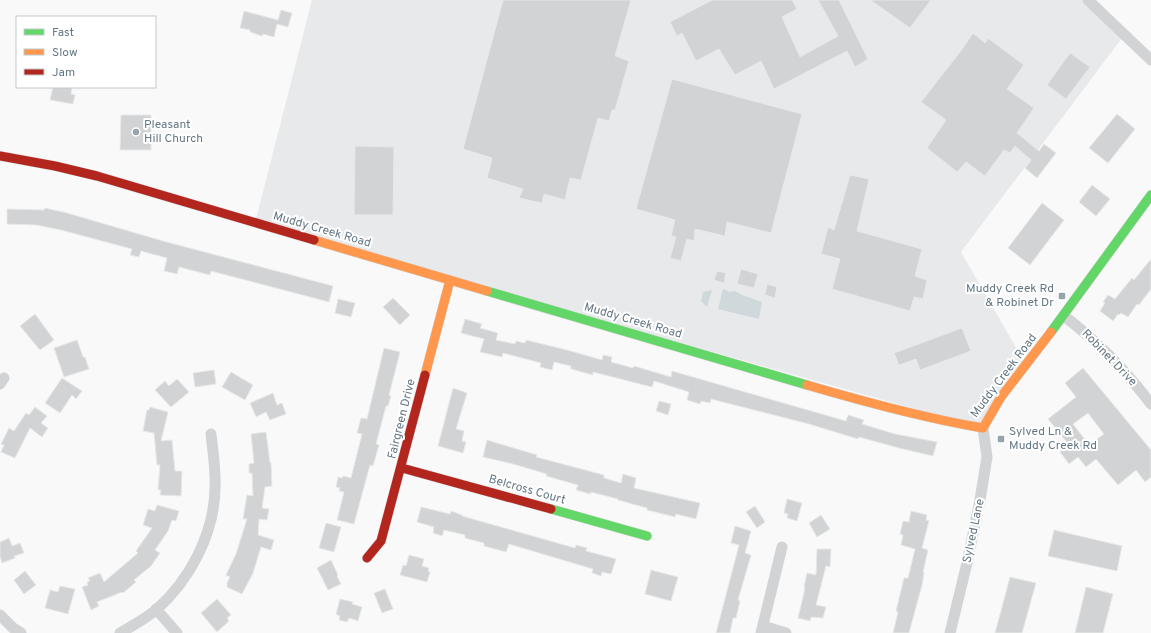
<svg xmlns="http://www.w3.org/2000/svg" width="1151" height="633" font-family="Overpass,sans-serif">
<rect width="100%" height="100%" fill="#f9f9f9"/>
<path fill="#e8e9ea" d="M312 0H1088L1125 34 961 252 1026 365 983 428 255 223Z"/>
<path fill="#cfd8da" d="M723 289 730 292 735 291 742 295 762 302 759 319 718 309Z
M712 290 707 307 701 301 703 292Z"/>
<path fill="#d1d3d4" stroke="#e8e8e8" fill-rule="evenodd" d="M503 0H631L615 56 629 61 615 110H612L609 121 598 118 581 180 570 178 565 200 544 194 542 203 519 198 523 189 487 178 492 158 463 149Z
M712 0H792L797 9 782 17 800 57 838 36 818 0H839L868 59 855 67 847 51 774 89 761 61 735 75 719 49 696 61 682 33 677 36 670 22Z
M870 0H931L910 28Z
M281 10 292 13 288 27 277 24 274 37 263 34 262 36 250 32V30L240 28 244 11 278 20Z
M973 33 985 43 988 38 1024 65 1007 89 1034 108 1017 133 1039 151 1044 144 1056 153 1037 178 1025 168 1031 160 1015 146 1010 153 1004 150 985 176 966 162 957 172 927 148 946 120 921 102 963 48Z
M1070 53 1090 67 1066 99 1047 85Z
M672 79 802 114 771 233 727 222 725 236 695 229 694 241 687 239 681 261 670 258 676 237 671 236 675 220 636 209Z
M53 87H72L71 94 75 95 73 104 50 100Z
M1117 114 1135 129 1108 163 1089 148Z
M121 115H151V150H120Z
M355 146 394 147 393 215H354Z
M850 175 869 179 857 231 922 249 915 276 927 280 923 299 914 297 910 311 832 289 840 259 821 254 828 227 834 230Z
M1092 185 1110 199 1096 216 1079 202Z
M1042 203 1064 220 1030 265 1008 248Z
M45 208 67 213 163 241 333 286 329 302 211 271 210 275 179 267 177 274 164 271 167 258 141 251 139 257 130 255 132 249 61 230 36 225 7 224V209L44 210Z
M1151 259V289L1139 305 1137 304 1128 317 1121 313 1119 315 1118 314 1113 321 1100 311 1105 303 1103 302 1108 295 1115 299 1132 278 1134 280Z
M741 269 758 274 754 288 737 284Z
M717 271 726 273 724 283 714 280Z
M767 284 777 287 775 298 765 295Z
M393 298 410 315 400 325 383 307Z
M338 299 355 303 351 317 335 313Z
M35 314 54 340 40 350 20 326Z
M465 319 482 324 480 328 498 333 496 340 515 344 516 341 525 343 526 340 567 350 602 360 603 355 612 357 611 362 633 368 634 366 671 377 672 371 846 421 848 415 864 420 862 424 895 434 937 442 933 456 899 448 859 437 858 439 809 424 711 399 710 403 701 401 700 404 687 400 689 392 654 381 652 387 593 372V375L571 369V366L554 362 552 370 540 367 541 363 503 353 502 357 480 352 484 339 461 333Z
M962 328 971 351 920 370 916 359 899 365 894 353Z
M77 340 83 357H85L89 369 64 377 54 348Z
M384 348 400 352 389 395 391 396 388 406H386L376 444 379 445 373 466 370 465 354 524 337 520 344 492 339 491 340 488 336 487 338 477 342 478 343 476 351 478 362 434 357 433 361 418 367 419Z
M1083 368 1151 450V477L1145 482 1136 470 1118 485 1096 459 1086 467 1078 457 1069 464 1060 452 1069 445 1048 419 1076 397 1065 383ZM1088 413 1104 434 1089 445 1073 424Z
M214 370 216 384 195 387 193 373Z
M231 372 253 385 245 400 222 387Z
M62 378 82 391 76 399 72 395 60 413 45 403Z
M177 379 189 392 171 407 155 390 165 381 169 386Z
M453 388 467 393 456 429 464 431 462 441 466 442 463 453 438 446Z
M273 393 277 405 282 403 286 414 270 420 266 412 256 417 250 403Z
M659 401 671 404 668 415 656 411Z
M35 407 47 416 41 423 48 428 42 437 30 428 15 458 1 452 4 445 1 444 9 428 14 431 26 413 29 415Z
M150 407 168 412 161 441 172 440 175 471H182L181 496 160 495 161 490H158L160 465H157L154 433 143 431 147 410H149Z
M266 432 270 463H271L272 486 265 487 262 508 269 509 267 520 259 519 258 535 274 540 271 550 261 547 253 573 242 594 227 587V583L230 577 226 575 236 554 247 519H243L247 495 253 496 252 473H249V464L254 463 251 434Z
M487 440 537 455 536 457 604 475V478L621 483 623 474 636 478 634 488 700 503 696 519 676 514 675 517 647 510V508L618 500V499L591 492 590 494 576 490 578 485 546 476 547 474 513 464 483 457Z
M787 499 802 503 797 521 787 518 788 514 784 513Z
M157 505 179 511 176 521 172 520 168 531 155 550 160 553 151 566 134 580 136 582 123 593 122 592 97 602 99 606 91 610 82 587 88 585 87 582 90 581 88 578 100 573 104 582 138 553 136 551 152 528 143 525 148 509 155 511Z
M755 506 765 522 757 528 746 512Z
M421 507 450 514 451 511 462 515V516L575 548 576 545 587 548 586 551 616 559 611 574 602 572 601 576 592 573 593 569 509 544 506 552 484 546V543L465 538V535L444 530 442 536 433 533 434 527 417 522Z
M911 511 927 515 926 520 929 521 922 548 928 550 923 572 924 573 922 585 909 633H893L898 612 896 611 904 578H908L915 549 901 545 903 535 900 534 903 521 909 522Z
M821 515 830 529 817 537 809 523Z
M326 523 341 527 334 552 319 548Z
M735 526 751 531 745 553 751 555 738 600 740 601 736 618H733L730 633H716L739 545 731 543Z
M1054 530 1122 546 1117 571 1048 556Z
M9 538 12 546 20 543 24 553 14 556 15 558 2 563 0 556V542Z
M817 549H831L830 567 826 566 816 605 826 607 823 618 811 617 810 621 798 618 804 593 805 587H804L807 573 816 575Z
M409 555 424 559 422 566 429 568 428 571 430 572 427 582 400 575 403 565 406 566Z
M331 560 338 575 337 576 341 584 328 590 317 568Z
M651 570 678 577 671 601 645 594Z
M25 571 36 585 24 594 14 580Z
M1010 577 1036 583 1022 633H995Z
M60 586 75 589 68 614 45 608 50 590 58 592Z
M1086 587 1113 594 1103 633H1075Z
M385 589 393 609 382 613 374 593Z
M217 599 231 615 227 618 229 621 217 632 201 613Z
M340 599 353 602 352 604 362 607 358 621 349 618 347 622 339 620 340 616 336 614Z"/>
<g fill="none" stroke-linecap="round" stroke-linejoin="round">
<g stroke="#d5d6d7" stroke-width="10">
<path id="fast" d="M487 291 807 385
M1051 332 1151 195
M551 509 647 536"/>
</g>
<g stroke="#d5d6d7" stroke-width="10">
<path id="slow" d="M314 240 487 291
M425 375 450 280
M807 385C865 402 923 418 983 428L1001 397 1051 332"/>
</g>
<g stroke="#d5d6d7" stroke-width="10">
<path id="jam" d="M0 156 55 166 97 176 314 240
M402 468 551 509
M367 558 381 541 425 375"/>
</g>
<path stroke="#d1d3d4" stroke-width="11" d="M1088 0 1151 60
M1064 316C1097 341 1126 371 1151 404
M0 384 4 378
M156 609 177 633
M0 615 13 628 21 633
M763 626 786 633
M120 633C132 626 145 619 156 610 190 580 214 534 215 489 216 470 213 452 211 434
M761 633 782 547
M950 633 967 563 980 500 987 457 983 428"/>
<use href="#fast" stroke="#63d668" stroke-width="9"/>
<use href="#slow" stroke="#ff974d" stroke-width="9"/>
<use href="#jam" stroke="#b3261e" stroke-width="9"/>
</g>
<g fill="#98a4ad" stroke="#fff" stroke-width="1.5">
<circle cx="136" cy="132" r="4"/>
<rect x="1058" y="292" width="8" height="8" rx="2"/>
<rect x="997" y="435" width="8" height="8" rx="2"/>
</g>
<g text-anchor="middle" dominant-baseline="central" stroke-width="4" stroke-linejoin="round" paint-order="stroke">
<g font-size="12" fill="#647784" stroke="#fff" text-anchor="start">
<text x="144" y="125">Pleasant<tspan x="144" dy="14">Hill Church</tspan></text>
<text x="1054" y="289" text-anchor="end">Muddy Creek Rd<tspan x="1054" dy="14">&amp; Robinet Dr</tspan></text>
<text x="1009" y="432">Sylved Ln &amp;<tspan x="1009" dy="14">Muddy Creek Rd</tspan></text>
</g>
<g font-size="12" fill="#647784" stroke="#fff">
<text transform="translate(322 230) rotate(16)">Muddy Creek Road</text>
<text transform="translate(633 321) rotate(16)">Muddy Creek Road</text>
<text transform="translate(1109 358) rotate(46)">Robinet Drive</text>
<text transform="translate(1004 376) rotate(-53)">Muddy Creek Road</text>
<text transform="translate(402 419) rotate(-76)">Fairgreen Drive</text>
<text transform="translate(527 490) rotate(16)">Belcross Court</text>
<text transform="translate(974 531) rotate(-78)">Sylved Lane</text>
</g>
</g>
<rect x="16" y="16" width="140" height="72" fill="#ffffff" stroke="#c1c9ce"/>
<rect x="24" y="29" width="20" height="6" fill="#63d668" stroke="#c1c9ce"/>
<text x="52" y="36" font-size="12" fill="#647784">Fast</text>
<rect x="24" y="49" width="20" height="6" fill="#ff974d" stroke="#c1c9ce"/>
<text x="52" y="56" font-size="12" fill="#647784">Slow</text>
<rect x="24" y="69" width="20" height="6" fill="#b3261e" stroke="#c1c9ce"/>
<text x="52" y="76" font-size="12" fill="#647784">Jam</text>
</svg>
